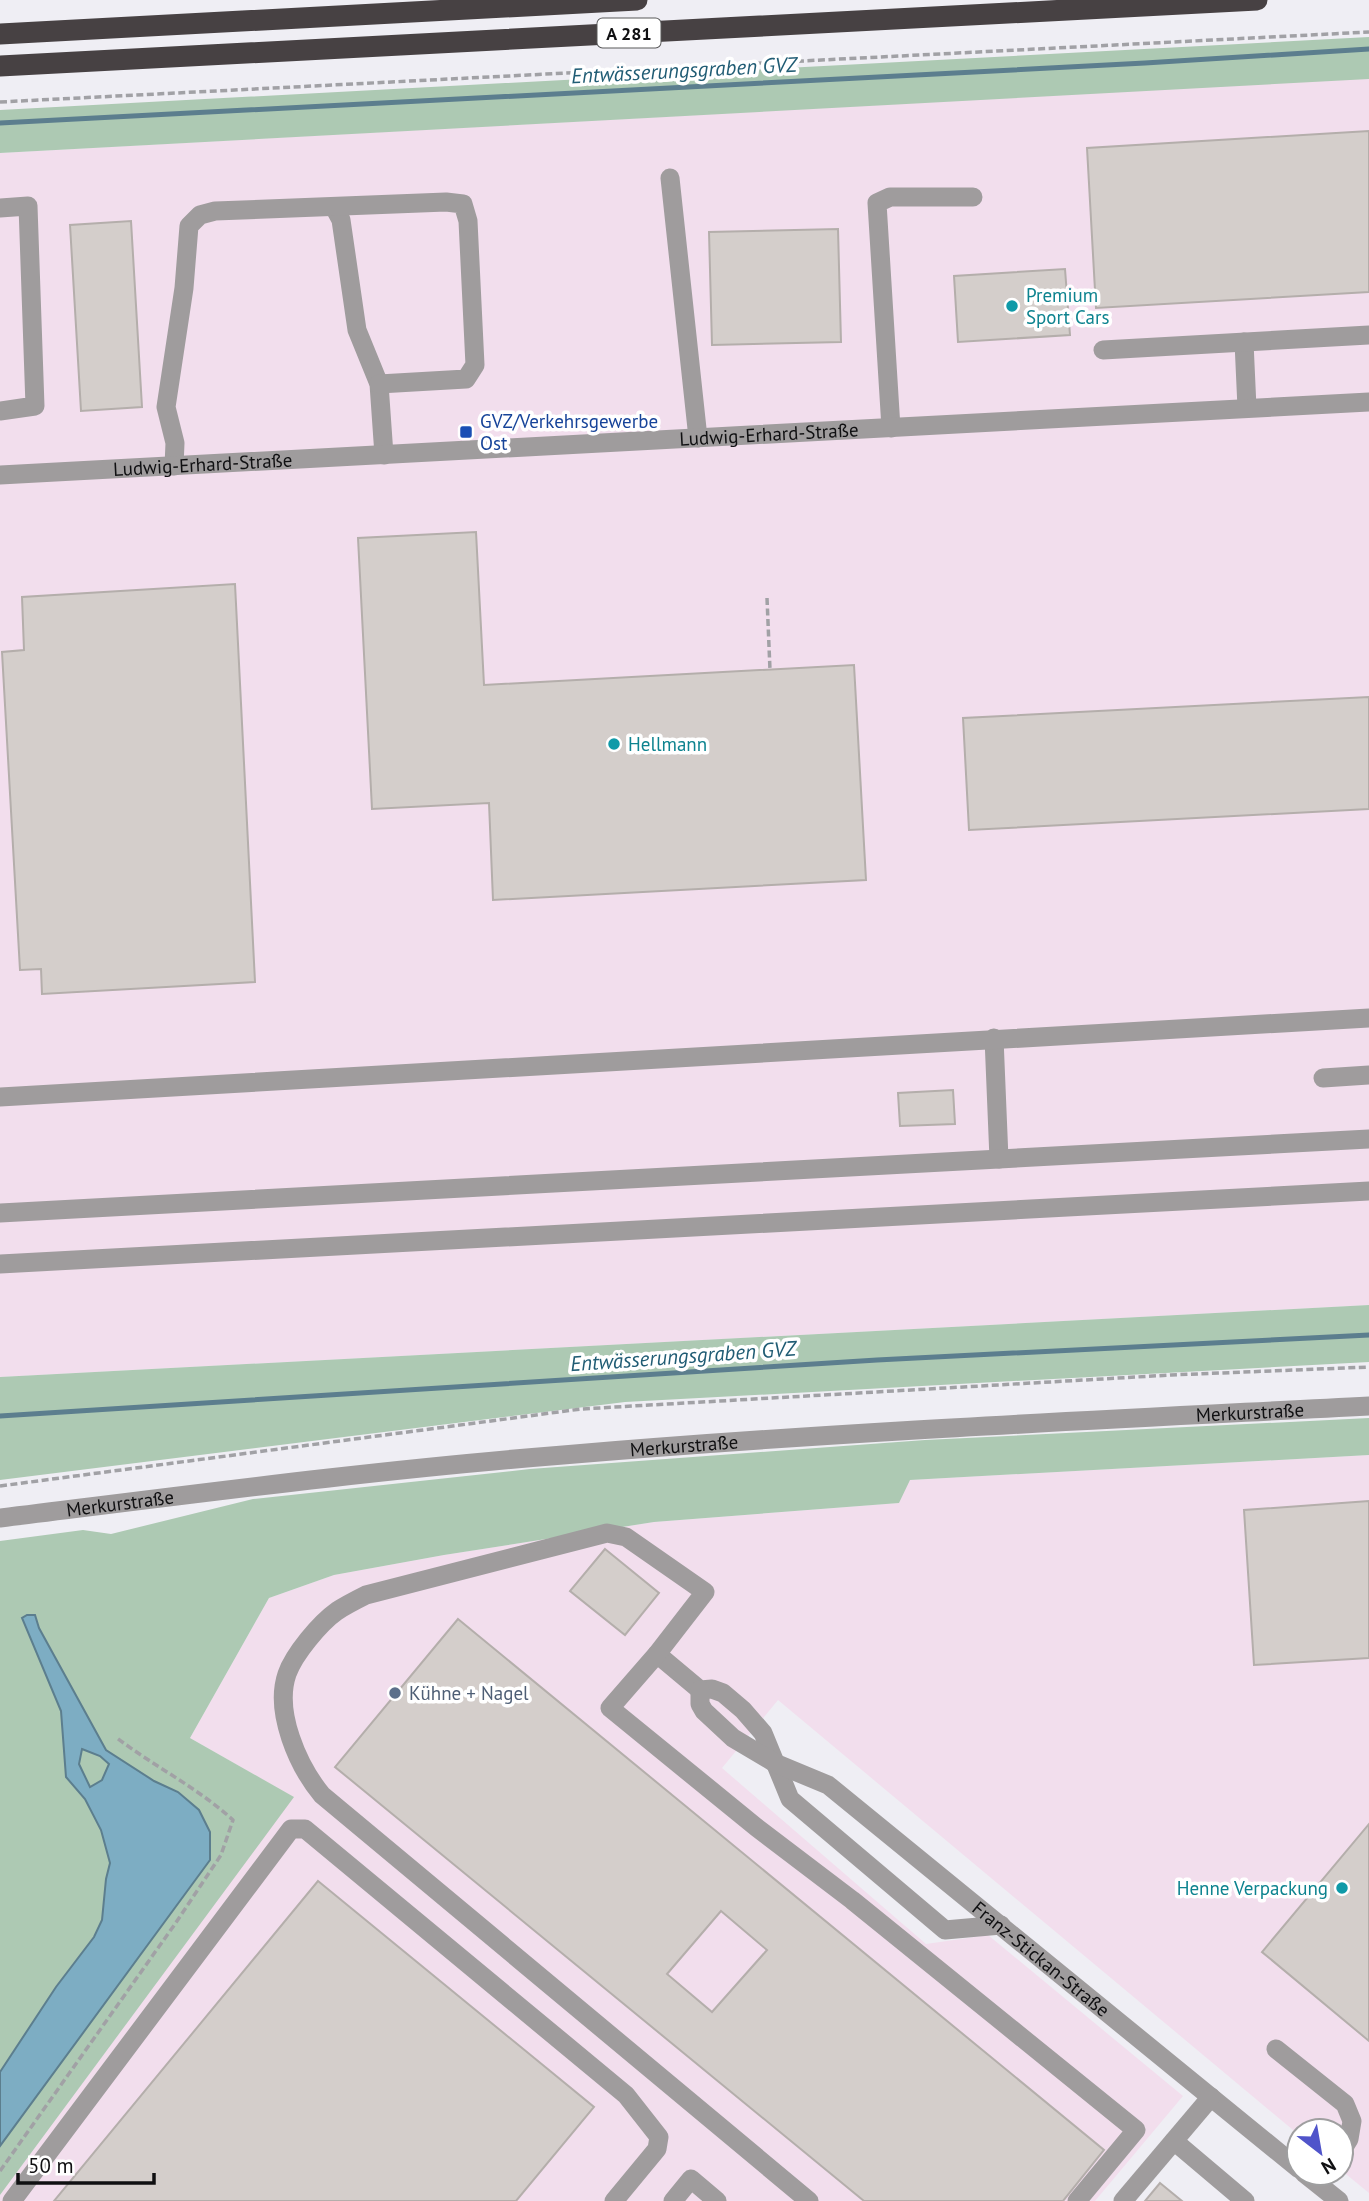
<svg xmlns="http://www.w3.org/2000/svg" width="1369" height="2201" font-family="'PT Sans',sans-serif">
<rect width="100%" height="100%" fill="#efeef4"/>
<path fill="#f2deed" d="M1369 78V1305L0 1377V153Z
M1369 1455V2193L1341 2170V2131H1299V2135L778 1700 722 1768 926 1944 988 1935 1183 2096 1095 2201H0V2195L293 1797 190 1738 269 1598 334 1575 444 1555 654 1522 899 1503 909 1480Z"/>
<path fill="#adc9b3" d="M1369 37V79L0 153V110Z
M1369 1305V1362L625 1402 0 1480V1377Z
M1369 1418V1455L910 1480 899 1503 654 1522 444 1555 334 1575 269 1598 190 1738 294 1797 0 2195V2146L209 1860 179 1792 154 1781 106 1750 39 1628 35 1615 22 1618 61 1711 66 1777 85 1799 101 1830 110 1863 106 1879 102 1920 94 1937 56 1987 0 2072V1541L83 1530 111 1534 253 1499 530 1469 925 1440Z
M82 1748 100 1756 110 1763 102 1780 90 1787 79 1764Z"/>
<path fill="#7dadc3" stroke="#5c7e8e" stroke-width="2" fill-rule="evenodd" d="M27 1615H35L39 1628 106 1750 154 1781 178 1792 199 1810 210 1832V1860L0 2146V2072L56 1987 94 1937 102 1920 106 1879 110 1863 101 1830 85 1799 66 1777 61 1711 22 1618ZM82 1749 100 1756 109 1764 102 1780 90 1787 79 1764Z"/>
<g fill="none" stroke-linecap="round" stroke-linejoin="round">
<path stroke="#5c7e8e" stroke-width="5" d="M0 123 1145 63 1369 49
M0 1416 877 1360 1369 1335"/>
</g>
<path fill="#d4cecb" stroke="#b4aeab" stroke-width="2" fill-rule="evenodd" d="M1369 131V292L1096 308 1087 148Z
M131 221 142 407 81 411 70 225Z
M838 229 841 342 712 345 709 232Z
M1065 269 1070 335 958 342 954 276Z
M476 532 484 685 854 665 866 880 493 900 489 803 372 809 358 538Z
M235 584 255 982 42 994 41 969 20 970 2 652 24 650 22 597Z
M1369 697V809L969 830 963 718Z
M953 1090 955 1124 900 1126 898 1093Z
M1369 1501V1658L1254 1665 1244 1510Z
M605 1549 659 1593 625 1635 570 1591Z
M458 1619 1104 2150 1063 2201H864L335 1767ZM721 1911 767 1950 712 2012 667 1974Z
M1369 1824V2041L1262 1952Z
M318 1881 594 2107 516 2201H54Z
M1160 2183 1182 2201H1145Z"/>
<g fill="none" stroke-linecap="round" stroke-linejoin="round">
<path stroke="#a1a1a5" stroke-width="3.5" stroke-dasharray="7 3.5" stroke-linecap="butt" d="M0 102 1369 32
M767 598 770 670
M0 1486 581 1409 1171 1375 1369 1367
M0 2171 175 1924 221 1855 233 1820C198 1788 155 1767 117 1738"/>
<g stroke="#9f9c9d" stroke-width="19">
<path d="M670 178 698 438"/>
<path d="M334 207 341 220 357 330 379 384 384 455"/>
<path d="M0 208 28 206 35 406 0 411"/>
<path d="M1244 342 1247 408"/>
<path d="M1103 350 1369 335"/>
<path d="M891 428 877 203 890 197H973"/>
<path d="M174 466 175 443 166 407 184 288 189 226 200 215 215 211 446 202 463 204 468 221 475 365 466 379 379 384"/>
<path id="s1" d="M0 475 1369 402"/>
<path d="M994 1038 999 1159"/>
<path d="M1323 1078 1369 1075"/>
<path d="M0 1097 1369 1018"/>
<path d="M0 1213 1369 1139"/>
<path d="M0 1264 1369 1191"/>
<path id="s2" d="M0 1518C187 1495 374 1470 563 1455 831 1432 1100 1420 1369 1406"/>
<path d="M657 1654 700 1690 712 1689 723 1693 743 1710 763 1733 790 1799 945 1930 1001 1925"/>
<path id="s3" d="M700 1690V1704L704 1711 733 1738 775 1763 828 1785 1299 2169"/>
<path d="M1276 2049 1345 2104 1352 2121 1349 2139 1341 2152"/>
<path d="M1174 2141 1245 2201"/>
<path d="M1304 2173 1339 2201"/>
<path d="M12 2201 291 1829H305L626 2095 659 2137 657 2149 614 2201"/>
<path d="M673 2201 691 2179 717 2201"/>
<path d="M809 2201 322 1795C298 1766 274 1712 287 1674 294 1654 320 1623 337 1611 346 1605 356 1600 366 1595L607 1533 626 1537 705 1592 657 1654 610 1708 756 1827 852 1900 1136 2130 1077 2201"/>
<path d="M1123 2201 1211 2097"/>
</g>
<path stroke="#474143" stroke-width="21" d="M0 34 637 0
M0 66 1257 0"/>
</g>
<g fill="#0f9aa8" stroke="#fff" stroke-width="2.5">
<circle cx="1012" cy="306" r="7"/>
<circle cx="614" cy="744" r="7"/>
<circle cx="1342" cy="1888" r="7"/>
</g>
<rect fill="#1a4fb4" stroke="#fff" stroke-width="2.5" x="459" y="425" width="14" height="14" rx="3.5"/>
<circle fill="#5c6f8a" stroke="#fff" stroke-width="2.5" cx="395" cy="1693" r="7"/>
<g text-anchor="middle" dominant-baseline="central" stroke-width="7" stroke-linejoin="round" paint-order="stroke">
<rect fill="#fff" stroke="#585859" stroke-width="2" x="597.5" y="18.5" width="63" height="29" rx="5"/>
<g font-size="18" font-weight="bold" fill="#101012">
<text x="629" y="33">A 281</text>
</g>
<g font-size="19" fill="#0d838f" stroke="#fff" text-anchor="start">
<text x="1026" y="295">Premium<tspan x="1026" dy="22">Sport Cars</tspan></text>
<text x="628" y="744">Hellmann</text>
<text x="1328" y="1888" text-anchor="end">Henne Verpackung</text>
</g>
<g font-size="19" fill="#164399" stroke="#fff" text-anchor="start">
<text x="480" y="421">GVZ/Verkehrsgewerbe<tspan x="480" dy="22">Ost</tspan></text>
</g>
<g font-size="19" fill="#101012" stroke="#fff">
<text stroke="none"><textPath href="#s1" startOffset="770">Ludwig-Erhard-Straße</textPath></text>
<text stroke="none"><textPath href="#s1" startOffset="203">Ludwig-Erhard-Straße</textPath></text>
<text stroke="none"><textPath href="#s2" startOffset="1255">Merkurstraße</textPath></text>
<text stroke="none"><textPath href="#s2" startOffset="688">Merkurstraße</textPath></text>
<text stroke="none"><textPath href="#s2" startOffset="121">Merkurstraße</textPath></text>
<text stroke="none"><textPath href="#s3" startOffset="443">Franz-Stickan-Straße</textPath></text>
</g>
<g font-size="19" fill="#4e5e75" stroke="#fff" text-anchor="start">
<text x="409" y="1693">Kühne + Nagel</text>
</g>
<g font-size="21" font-style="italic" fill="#205c74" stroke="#fff">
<text transform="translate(684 70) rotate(-3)">Entwässerungsgraben GVZ</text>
<text transform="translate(683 1356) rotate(-4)">Entwässerungsgraben GVZ</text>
</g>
</g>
<g transform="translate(1320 2152) rotate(149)"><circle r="33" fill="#ffffff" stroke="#9f9fa0" stroke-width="2"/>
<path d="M0-5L12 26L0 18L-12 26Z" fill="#5054ca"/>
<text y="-10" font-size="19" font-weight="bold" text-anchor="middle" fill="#101012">N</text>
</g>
<path d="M18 2173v10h136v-10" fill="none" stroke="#101012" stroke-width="3.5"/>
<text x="28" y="2173" font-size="21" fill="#101012" stroke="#ffffff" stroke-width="5" paint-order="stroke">50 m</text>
</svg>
